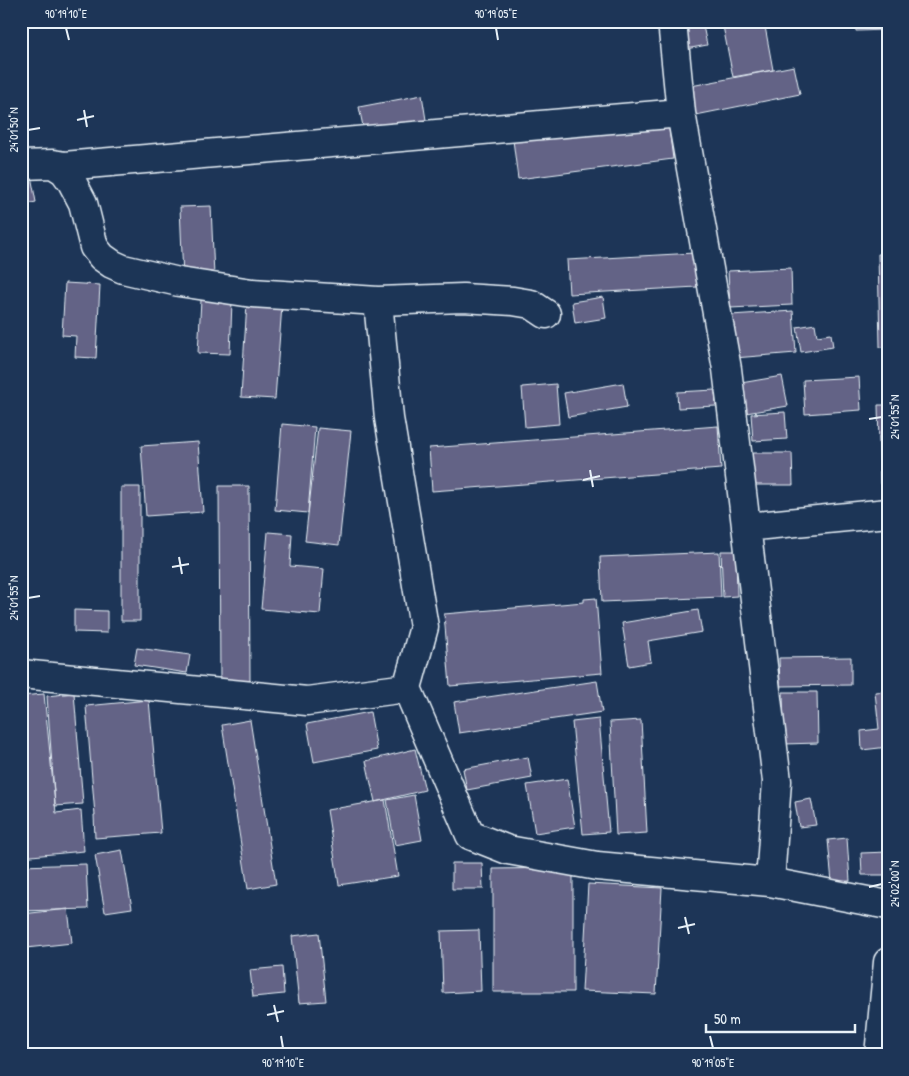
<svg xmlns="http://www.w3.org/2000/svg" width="909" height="1076" font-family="'Patrick Hand',sans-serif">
<rect width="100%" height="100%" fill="#1d3557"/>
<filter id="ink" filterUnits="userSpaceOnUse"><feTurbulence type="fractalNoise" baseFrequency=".02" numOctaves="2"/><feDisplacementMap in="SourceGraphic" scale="10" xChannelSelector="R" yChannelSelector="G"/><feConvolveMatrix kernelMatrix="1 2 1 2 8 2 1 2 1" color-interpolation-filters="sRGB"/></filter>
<g filter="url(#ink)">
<path fill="#646386" stroke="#e8f1f8" d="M681 21H702L707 45 686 49Z
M722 21H764L773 70 733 77Z
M855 21H888V30L856 31Z
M794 66 800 94 691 116 686 87Z
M422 95 426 120 364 131 359 107Z
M668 121 673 159 518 179 513 140Z
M31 176 36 202 21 205V178Z
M211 206 214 276 183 277 180 207Z
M695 253 697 287 569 294 567 260Z
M878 254H888V347H880Z
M791 268 792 305 730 308 728 271Z
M65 283 100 285 96 358 75 357 76 336 62 335Z
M603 297 606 318 575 323 572 302Z
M201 300 232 301 230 354 198 353Z
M247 303 282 305 275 399 241 397Z
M793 311 796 353 734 358 731 315Z
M815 324 817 336 831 334 833 347 801 352 797 327Z
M782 376 788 406 746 413 741 383Z
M859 377 861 410 805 414 803 380Z
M623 383 627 407 568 417 564 393Z
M556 384 559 424 525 427 522 387Z
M715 390 716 406 678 408 677 392Z
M878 405H888V483H880Z
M785 412 787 439 753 441 751 414Z
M282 424 315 427 308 513 275 510Z
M718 426 721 469 432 491 429 448Z
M318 428 351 431 339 545 305 541Z
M198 442 203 512 146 516 141 446Z
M751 453H792L793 485H752Z
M219 486H249L250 683H220Z
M121 487H140V621H121Z
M268 532 292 534 290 566 324 569 320 614 261 609Z
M721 551H736L737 596 723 597Z
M719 552 721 597 602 602 600 557Z
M596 598 602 673 450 686 444 614 584 602V599Z
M74 610 107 611V633L74 632Z
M698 610 702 632 648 641 651 662 629 666 622 623Z
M137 648 190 655 187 673 134 665Z
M851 657V685L780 686 779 658Z
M597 681 602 712 459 733 454 702Z
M888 691V747L862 750 861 731 879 729 875 692Z
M783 692H817L818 743 784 744Z
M74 693 83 804 55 806 47 696Z
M44 694 56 813 81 810 84 851 21 857V696Z
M149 700 161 833 95 838 94 815H95L86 706Z
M370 712 377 750 314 762 307 724Z
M599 719 609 832 583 834 572 722Z
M250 720 276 884 248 889 222 725Z
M641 720 647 833 616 835 610 722Z
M415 749 425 790 375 802 366 761Z
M528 757 532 778 467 790 463 769Z
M567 779 575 827 535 833 527 785Z
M414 795 422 840 395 845 387 800Z
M811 799 816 825 799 827 795 802Z
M385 800 398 876 339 885 327 810Z
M847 838 850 881 832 882 828 840Z
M122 850 132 908 105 912 95 855Z
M888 852V875H862L861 853Z
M452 863H482L483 889H452Z
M86 864 88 909 21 911V866Z
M573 868V992H493V869Z
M588 884 662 888 656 994 582 991Z
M68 909 72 943 26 948 22 914Z
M479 930 481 991 443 993 441 931Z
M319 933 326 1001 299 1003 292 936Z
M282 967 284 994 253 997 250 970Z"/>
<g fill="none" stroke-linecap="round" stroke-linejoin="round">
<g stroke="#e8f1f8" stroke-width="31">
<path id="minor" d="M672 21 681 113 727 369 777 781 770 882
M53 164 64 166 681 113
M21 165 53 164 64 171 72 182 83 203 94 247 102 257 112 264 123 269 179 282 252 293 378 301 463 298 513 301 531 304 546 314
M378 301 389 418 424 627 407 688 470 835 508 850 597 866 770 882 888 905
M746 527 888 513
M21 674 307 701 407 688
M879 1055 888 962"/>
</g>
<use href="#minor" stroke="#1d3557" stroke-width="28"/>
</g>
</g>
<path fill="none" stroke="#e8f1f8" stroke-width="2" d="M66 28 69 40M496 28 498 40M84 110 87 127M77 120 94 116M28 130 40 128M869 419 882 417M590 470 593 487M583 480 600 476M179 557 182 574M172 567 189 564M28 598 40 596M869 887 882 884M685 917 689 934M678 928 695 924M274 1005 278 1022M267 1015 284 1011M281 1036 283 1048M710 1036 713 1048"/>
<rect width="909" height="1076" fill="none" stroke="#1d3557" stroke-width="55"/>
<path d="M706 1024v8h149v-8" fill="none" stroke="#e8f1f8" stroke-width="2.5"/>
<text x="714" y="1024" font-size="15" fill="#e8f1f8" stroke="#1d3557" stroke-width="4" paint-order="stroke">50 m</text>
<rect x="28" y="28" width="854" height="1020" fill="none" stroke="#e8f1f8" stroke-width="2"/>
<g font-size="12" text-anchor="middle" fill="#e8f1f8">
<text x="66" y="18">90°19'10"E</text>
<text x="496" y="18">90°19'05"E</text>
<text transform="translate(14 130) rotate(-90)" y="4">24°01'50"N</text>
<text transform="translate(895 417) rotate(-90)" y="4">24°01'55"N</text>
<text transform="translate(14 598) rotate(-90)" y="4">24°01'55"N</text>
<text transform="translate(895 884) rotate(-90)" y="4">24°02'00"N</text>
<text x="283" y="1067">90°19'10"E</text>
<text x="713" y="1067">90°19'05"E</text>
</g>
</svg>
